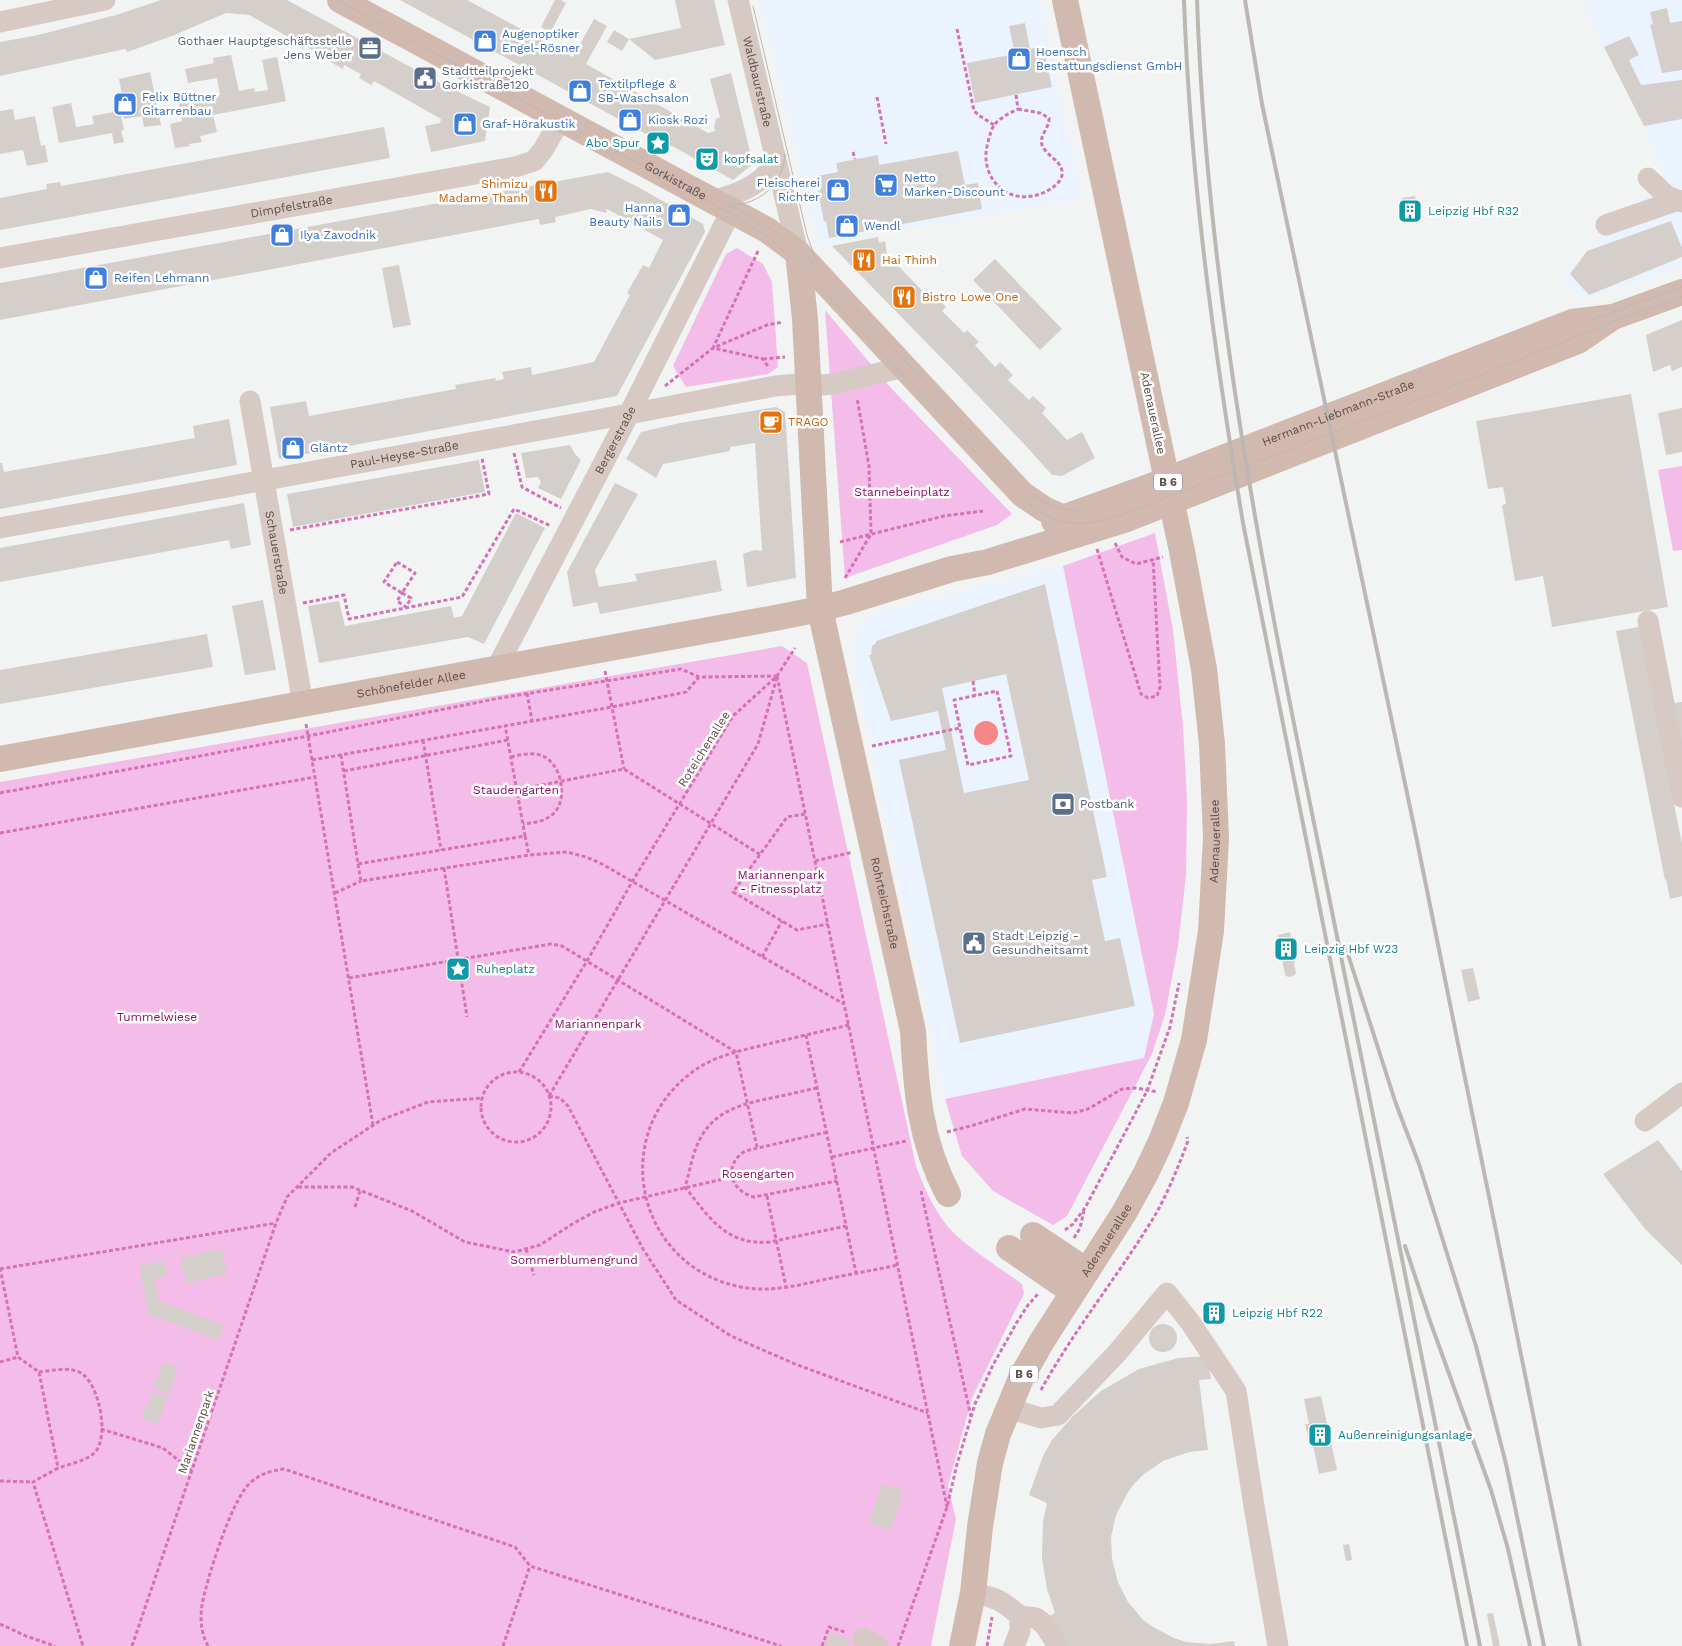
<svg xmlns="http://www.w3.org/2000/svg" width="1682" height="1646" font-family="'Work Sans',sans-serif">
<rect width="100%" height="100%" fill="#f1f4f3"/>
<path fill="#ebf4fe" d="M760 0H1040L1082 199 819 244Z
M1581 0H1682V267L1580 299 1562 278 1657 182 1664 173 1644 126Z
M1155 533 1173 630 1183 727 1187 800 1186 875 1178 946 1165 1015 1152 1054 1067 1216 1053 1225 993 1191 962 1155 945 1099 851 651 865 616 1063 566Z"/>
<path fill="#f4bde9" d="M737 248 763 264 772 282 778 367 768 374 686 387 673 366 726 254Z
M825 310 891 388 1012 514 997 525 845 578Z
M1682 466V550L1673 551 1658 470Z
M1155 533 1173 630 1183 727 1187 800 1186 875 1178 946 1165 1015 1152 1054 1067 1216 1053 1225 993 1191 962 1156 945 1099 1144 1058 1154 1014 1063 566Z
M782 646 807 663 916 1166C924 1187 933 1208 948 1227 965 1246 1000 1268 1022 1284L1024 1294 1014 1313 972 1398 948 1486 956 1519 931 1646H0V782Z"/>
<path fill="#f58786" d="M974 733a12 12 0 1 1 24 0a12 12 0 1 1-24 0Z"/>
<path fill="#d4cfcb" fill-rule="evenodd" d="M161 0H287L440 83 490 107 485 141 431 152 425 126 440 123 441 119 374 81 371 85 359 78 361 74 344 65 343 69 320 56 321 52 315 49 314 51 305 46 303 49 290 42 292 39 249 15 226 13 172 36 127 52 125 49 0 76V42L38 35 116 15Z
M400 0H467L573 57 594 19 607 26 586 64 708 133 715 131 714 127 716 119 720 117 710 79 731 73 753 164 733 180 674 147 659 141Z
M555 0H561L566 3 550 33 541 27Z
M675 0H714L725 45 655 60 629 39 622 51 607 42 614 30 629 39 681 28Z
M1667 8 1670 23 1682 21V70L1662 73 1650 25 1653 24 1650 12Z
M1025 23 1030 49 1043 46 1052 87 975 103 967 63 1015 54 1009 26Z
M1629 36 1639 55 1629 60 1641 85 1682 80V119L1644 126 1604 47Z
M231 55 239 91 254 88 255 92 268 90 262 60 277 57 286 101 213 115 217 132 200 136 202 142 189 144 190 146 175 148 170 124 182 121 179 104 220 95 217 78 188 83 185 69 214 63 213 58Z
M150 72 161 125 144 127 142 116 124 119 119 94H122L119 79Z
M71 103 76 127 94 124 92 116 120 111 124 130 121 131 124 142 114 144 112 133 59 143 52 107Z
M13 109 15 120 35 116 41 146 45 145 48 162 27 166 23 150 0 154V111Z
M384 127 390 158 0 230V198L47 189 46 184 60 182 61 186Z
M958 151 965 185 978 183 982 209 829 238 826 221 824 222 818 191H820L817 176 838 172 836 163 878 155 879 165Z
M608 172 638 187 703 224 705 232 617 396 279 459 270 407 306 401 309 416 456 389 455 385 495 378 496 381 504 379 502 372 531 367 532 375 594 362 630 295 627 293 643 265 649 268 663 240 607 209 606 213 591 209 555 217 556 222 540 225 539 219 0 320V283Z
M1415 196 1420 221 1413 222 1412 217 1406 218 1405 214H1402L1401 207H1404L1402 198Z
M1671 221 1682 248V257L1589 295 1570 274 1587 251Z
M878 237 879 243 885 241 887 254 931 300 936 296 946 307 942 311 964 333 967 330 979 342 975 345 995 367 1000 362 1013 375 1008 380 1029 400 1033 396 1046 408 1042 413 1067 440 1082 432 1095 458 1062 476 1052 475 1026 446 962 379 832 246Z
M995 259 1062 329 1040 350 973 280Z
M399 265 411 325 393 328 382 268Z
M1682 320V367L1672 371 1670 365 1653 372 1646 335Z
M1631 394 1668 607 1552 627 1543 576 1515 581 1502 505 1506 504 1503 487 1488 489 1476 421Z
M776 407 785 412 796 578 747 587 743 554 755 550 762 551 755 443 730 447V451L663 464 656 478 626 459 641 432 680 423Z
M1682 408V452L1666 455 1658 413Z
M229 419 237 465 0 509V463H2L4 472 195 438 193 426Z
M570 445 575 454 581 460 561 499 538 488 541 482 538 477 526 478 521 453Z
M479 460 485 492 293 527 287 494Z
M615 483 638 494 595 570 599 587 637 581 635 574 716 560 722 591 600 614 597 602 573 607 567 572Z
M244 503 251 545 231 549 229 540 0 582V548Z
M516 513 545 528 484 644 468 637 319 663 308 606 339 601 345 626 451 606 454 618 462 616Z
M1045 584 1107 877 1092 880 1105 941 1120 938 1135 1006 960 1043 899 760 946 750 938 711 891 721 869 655H871L872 646 876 643V641ZM1006 674 1029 780 964 793 942 688Z
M263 600 276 670 245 675 232 606Z
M1639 627 1682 844V896L1670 899 1666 879 1665 880 1616 631Z
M207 634 213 667 0 704V670Z
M1682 702V763L1669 704Z
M1290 932 1295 963H1294L1296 973 1293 976 1288 977 1285 975 1278 935Z
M1473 968 1480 999 1468 1002 1461 970Z
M1658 1140 1682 1171V1265L1645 1229 1603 1174Z
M222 1249 227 1274 186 1283 180 1258Z
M165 1261 167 1275 154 1279 159 1301 224 1325 218 1340 148 1314 139 1265Z
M1208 1307 1219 1308V1319L1208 1318Z
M1149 1338a14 14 0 1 1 28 0a14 14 0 1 1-28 0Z
M1207 1356 1211 1379 1199 1380 1208 1450 1189 1452 1163 1461 1144 1474 1135 1483 1128 1492 1116 1515 1111 1537 1112 1559 1118 1582 1128 1602 1143 1620 1153 1627 1174 1638 1186 1642 1211 1644 1234 1641 1235 1646H1066L1048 1617 1055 1613 1047 1589 1042 1558 1043 1522 1047 1503 1029 1495 1043 1456 1052 1440 1073 1416 1101 1391 1139 1369 1178 1358Z
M163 1362 178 1368 169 1394 153 1388Z
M152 1392 167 1397 158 1424 142 1418Z
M1321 1396 1337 1470 1319 1474 1311 1435 1308 1436 1305 1424H1309L1304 1399Z
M882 1484 903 1490 891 1530 869 1523Z
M1349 1544 1352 1560 1346 1561 1343 1545Z
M1493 1613 1500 1646H1493L1487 1614Z
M830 1632 850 1639 848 1646H825Z"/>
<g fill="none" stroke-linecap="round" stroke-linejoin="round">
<path stroke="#d671b7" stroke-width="3" stroke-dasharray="4 2.5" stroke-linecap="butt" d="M957 29 974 111 980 116 994 125
M1016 95 1018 109
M877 97 886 144
M1018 109 1040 113 1049 118C1050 128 1037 137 1043 147 1048 157 1064 162 1062 175 1061 182 1053 188 1047 191 1011 210 977 179 988 142 990 135 991 129 995 124 1001 117 1010 113 1018 109Z
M853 152 855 159
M758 251 713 348 763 359 769 368
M763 359 785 357
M665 386 713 348 767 325 783 322
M514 453 522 487 561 508
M290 530 489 494 482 458
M840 542 944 516 983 511
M1115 543 1122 557 1136 564 1163 557
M1097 549 1141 694 1148 698 1157 696 1160 687 1153 559
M397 562 415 573 402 593 384 582Z
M845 578 871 534 869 466 857 398
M402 593 411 598 406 607 397 601Z
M303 603 344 595 349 619 462 597 514 509 551 526
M605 671 624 769
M777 676 947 1507
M973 681 975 696
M997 691 1011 756 968 765 954 700Z
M527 693 532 721
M306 724 373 1125
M423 740 441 850
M872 746 960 728
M341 755 358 864 525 836 505 725
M511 757C522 754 538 751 548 759 564 772 568 806 549 817 541 822 532 823 523 824
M312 760 612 707 686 692 699 677 777 676
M344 771 508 740
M516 790 624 769 761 855
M0 793 308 736 500 698 681 669 699 677
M805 814 787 817 733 892 797 930 828 924
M0 833 315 777
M525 836 529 855
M815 861 853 852
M358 864 361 881 529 855 567 852 586 857 602 864 844 1004
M444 868 467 1017
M335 893 361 881
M762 957 782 921
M349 978 551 944 562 946 736 1052 757 1147
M849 1025C823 1031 797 1037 772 1043 744 1050 714 1055 691 1073 607 1137 638 1267 741 1287 770 1293 799 1285 827 1279 851 1274 874 1270 898 1265
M806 1035 856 1273
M519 1072 587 961 632 882 733 716 777 676 795 648
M481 1107a35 35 0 1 1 70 0a35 35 0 1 1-70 0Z
M817 1088C802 1091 787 1095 771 1098 743 1104 715 1110 700 1139 692 1154 690 1171 685 1187 709 1217 726 1246 770 1242L846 1226
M549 1096 560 1098 568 1106 643 1249 676 1300 731 1336 795 1364 928 1413
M549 1096 758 744 777 677
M827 1132 745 1151C723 1165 730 1191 754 1197L837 1181
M947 1132 974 1125 1025 1109 1073 1113 1088 1109 1122 1089 1136 1088 1158 1092
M832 1157 906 1141
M298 1187H352L412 1211 465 1242 514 1252 540 1245 574 1223 594 1212 619 1203 732 1177
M921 1191 971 1417
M767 1196 786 1287
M355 1207 360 1191
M1065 1230 1073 1224 1085 1208 1147 1091 1170 1027 1179 983
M1074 1238 1080 1228 1084 1211
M526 1249 534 1275
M0 1268 18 1357 39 1372 58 1468 33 1482 83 1646
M0 1269 276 1223
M0 1362 18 1357
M39 1372C51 1371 69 1366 81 1373 99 1384 109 1434 96 1451 88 1461 69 1464 58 1468
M1041 1390C1074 1330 1118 1276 1154 1217 1168 1193 1178 1167 1188 1141L1187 1137
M101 1429 163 1448 192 1471
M0 1481 33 1482
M0 1624 26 1636 55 1646
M132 1646 276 1223 287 1197 331 1153 381 1120 428 1102 482 1098
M208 1646C201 1633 200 1620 202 1605 207 1578 231 1502 249 1484 259 1474 270 1471 284 1469L515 1547 530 1566 781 1646
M503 1646 530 1566
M822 1646 829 1627 845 1632
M898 1646 947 1507 957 1464 975 1404 993 1365 1017 1322 1028 1305 1038 1294
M987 1646 992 1617"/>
<g stroke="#d7c9c4" stroke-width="21">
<path id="s1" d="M738 0 798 253"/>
<path d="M0 22 105 0"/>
<path d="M1648 178 1667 196 1682 202"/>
<path d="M712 201C740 193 758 187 776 163"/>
<path d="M1606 225 1678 200"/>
<path id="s2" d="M0 258 515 167 534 161 543 150 561 119"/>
<path id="s3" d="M250 401 303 704"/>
<path id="s4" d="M0 528 629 414 775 386 809 383 822 385 834 384 904 367"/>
<path d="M1648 621 1682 797"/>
<path id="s5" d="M496 669 629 414 731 211"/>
<path d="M1645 1121 1682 1093"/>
<path d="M1008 1408 1041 1418 1058 1415 1117 1353 1167 1293 1190 1322 1236 1391 1255 1512 1278 1646"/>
<path d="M973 1593C998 1598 1001 1600 1020 1616V1631L1014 1646"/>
<path d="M1020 1616 1036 1618 1044 1624 1058 1646"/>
<path d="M863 1638 878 1646"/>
</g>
<g stroke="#d2b9af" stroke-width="26">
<path id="s6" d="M340 0 767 230 798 253 1022 494 1044 509 1090 530"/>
<path id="s7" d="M798 253 805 319 820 609 913 1031C916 1090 920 1141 948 1194"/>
<path id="s8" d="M1054 521 1143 489 1572 322 1613 317 1682 292"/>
<path id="s9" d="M0 759 775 618 820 609 846 602 952 569 988 562 1127 519 1578 341 1613 317"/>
<path d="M1033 1235 1087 1271"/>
<path d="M1009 1248 1073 1292"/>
<path id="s10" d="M962 1646 973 1593 980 1527 990 1463 998 1434 1022 1376 1042 1341 1124 1213 1146 1173 1161 1141 1176 1103 1194 1040 1211 931 1216 838 1212 744 1204 669 1182 551 1065 0"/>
</g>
<path stroke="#bcb7b3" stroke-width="1" d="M337 0 730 213 771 239 800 266 1012 491C1049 522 1071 531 1118 516L1494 370 1627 316 1682 297
M753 6 807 235 817 263
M727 203 772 229 802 252 1030 493C1046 505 1062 510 1081 511
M732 205C760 204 784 184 785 154
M1591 320 1682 287"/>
<path stroke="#bcb7b3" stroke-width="4" d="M1184 0C1190 176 1214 350 1243 523L1467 1646
M1197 0C1207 295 1265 584 1324 872 1376 1130 1428 1388 1480 1646
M1245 0 1262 104 1415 831 1580 1646
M1345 945 1396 1104 1419 1164 1476 1346 1506 1464 1544 1646
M1405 1246 1430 1321 1491 1490 1508 1549 1530 1646"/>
</g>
<defs>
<g id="shop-square" transform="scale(1.25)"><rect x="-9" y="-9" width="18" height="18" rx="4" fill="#3f7fe0" stroke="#fff"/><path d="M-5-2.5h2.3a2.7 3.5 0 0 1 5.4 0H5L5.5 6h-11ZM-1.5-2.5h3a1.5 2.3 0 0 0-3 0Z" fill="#fff"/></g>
<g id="office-square" transform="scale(1.25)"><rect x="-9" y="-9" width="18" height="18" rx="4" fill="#5c6f8a" stroke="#fff"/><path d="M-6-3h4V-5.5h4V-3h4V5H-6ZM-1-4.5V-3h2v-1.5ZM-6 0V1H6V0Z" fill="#fff"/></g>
<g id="civic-square" transform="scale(1.25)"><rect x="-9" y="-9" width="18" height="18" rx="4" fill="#5c6f8a" stroke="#fff"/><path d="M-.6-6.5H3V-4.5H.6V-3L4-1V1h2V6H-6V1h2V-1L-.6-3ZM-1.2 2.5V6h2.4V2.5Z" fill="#fff"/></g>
<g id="sight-square" transform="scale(1.25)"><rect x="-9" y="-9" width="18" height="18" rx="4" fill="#0f9aa8" stroke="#fff"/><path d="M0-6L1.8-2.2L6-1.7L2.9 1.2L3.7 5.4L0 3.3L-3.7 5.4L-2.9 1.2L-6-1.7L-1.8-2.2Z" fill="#fff"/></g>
<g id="theatre-square" transform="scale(1.25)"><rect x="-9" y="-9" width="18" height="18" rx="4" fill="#0f9aa8" stroke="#fff"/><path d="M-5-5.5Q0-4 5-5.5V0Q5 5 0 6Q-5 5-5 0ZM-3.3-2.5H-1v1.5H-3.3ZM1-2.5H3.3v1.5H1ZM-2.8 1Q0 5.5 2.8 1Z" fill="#fff"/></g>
<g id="supermarket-square" transform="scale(1.25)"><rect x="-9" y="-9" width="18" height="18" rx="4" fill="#3f7fe0" stroke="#fff"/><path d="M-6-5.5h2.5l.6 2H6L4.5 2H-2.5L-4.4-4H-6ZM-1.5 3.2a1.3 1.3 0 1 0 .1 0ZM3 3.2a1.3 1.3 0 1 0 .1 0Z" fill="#fff"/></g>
<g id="restaurant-square" transform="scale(1.25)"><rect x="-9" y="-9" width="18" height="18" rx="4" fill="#e8710a" stroke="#fff"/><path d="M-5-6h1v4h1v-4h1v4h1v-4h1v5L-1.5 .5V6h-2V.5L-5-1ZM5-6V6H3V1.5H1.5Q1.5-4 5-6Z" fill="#fff"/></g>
<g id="building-square" transform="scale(1.25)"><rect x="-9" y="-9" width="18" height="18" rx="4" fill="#0f9aa8" stroke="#fff"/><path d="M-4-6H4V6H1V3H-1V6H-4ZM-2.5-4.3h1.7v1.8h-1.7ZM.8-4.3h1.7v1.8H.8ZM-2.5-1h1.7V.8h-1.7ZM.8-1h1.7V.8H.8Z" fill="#fff"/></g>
<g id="cafe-square" transform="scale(1.25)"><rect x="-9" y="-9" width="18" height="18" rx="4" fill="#e8710a" stroke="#fff"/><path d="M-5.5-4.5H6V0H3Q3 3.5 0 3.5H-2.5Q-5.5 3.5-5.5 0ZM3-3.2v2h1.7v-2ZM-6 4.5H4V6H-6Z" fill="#fff"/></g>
<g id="bank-square" transform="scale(1.25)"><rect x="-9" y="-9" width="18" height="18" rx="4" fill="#5c6f8a" stroke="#fff"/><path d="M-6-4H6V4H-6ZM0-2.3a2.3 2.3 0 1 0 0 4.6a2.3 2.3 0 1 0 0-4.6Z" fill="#fff"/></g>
</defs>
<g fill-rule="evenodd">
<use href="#shop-square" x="485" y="41"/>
<use href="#office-square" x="370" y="48"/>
<use href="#shop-square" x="1019" y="59"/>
<use href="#civic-square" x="425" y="78"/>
<use href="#shop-square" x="580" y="91"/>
<use href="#shop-square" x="125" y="104"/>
<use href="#shop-square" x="630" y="120"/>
<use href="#shop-square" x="465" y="124"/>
<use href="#sight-square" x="658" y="143"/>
<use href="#theatre-square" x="707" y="159"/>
<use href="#supermarket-square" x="886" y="185"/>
<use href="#shop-square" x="838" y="190"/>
<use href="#restaurant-square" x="546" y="191"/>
<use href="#building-square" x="1410" y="211"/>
<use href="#shop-square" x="679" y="215"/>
<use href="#shop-square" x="847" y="226"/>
<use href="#shop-square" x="282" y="235"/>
<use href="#restaurant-square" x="864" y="260"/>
<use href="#shop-square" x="96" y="278"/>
<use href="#restaurant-square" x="904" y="297"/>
<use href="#cafe-square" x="771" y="422"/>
<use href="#shop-square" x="293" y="448"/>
<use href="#bank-square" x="1063" y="804"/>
<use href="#civic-square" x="974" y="943"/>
<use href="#building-square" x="1286" y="949"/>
<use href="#sight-square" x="458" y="969"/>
<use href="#building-square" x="1214" y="1313"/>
<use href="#building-square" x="1320" y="1435"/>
</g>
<g text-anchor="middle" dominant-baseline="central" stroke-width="5" stroke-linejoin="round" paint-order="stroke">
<g fill="#fff" stroke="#90837e" stroke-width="1">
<rect x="1154" y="473.5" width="28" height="17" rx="4"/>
<rect x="1010" y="1365.5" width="28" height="17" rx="4"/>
</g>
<g font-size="11" font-weight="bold" fill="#614e47">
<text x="1168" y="482">B 6</text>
<text x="1024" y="1374">B 6</text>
</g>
<g font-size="12" fill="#366cbe" stroke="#fff" text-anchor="start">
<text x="502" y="34">Augenoptiker<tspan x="502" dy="14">Engel-Rösner</tspan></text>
<text x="1036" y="52">Hoensch<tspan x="1036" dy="14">Bestattungsdienst GmbH</tspan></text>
<text x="598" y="84">Textilpflege &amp;<tspan x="598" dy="14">SB-Waschsalon</tspan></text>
<text x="142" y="97">Felix Büttner<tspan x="142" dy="14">Gitarrenbau</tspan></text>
<text x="648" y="120">Kiosk Rozi</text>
<text x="482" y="124">Graf-Hörakustik</text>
<text x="904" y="178">Netto<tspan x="904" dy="14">Marken-Discount</tspan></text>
<text x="820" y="183" text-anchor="end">Fleischerei<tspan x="820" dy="14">Richter</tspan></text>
<text x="662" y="208" text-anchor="end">Hanna<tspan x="662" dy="14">Beauty Nails</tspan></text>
<text x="864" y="226">Wendl</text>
<text x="300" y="235">Ilya Zavodnik</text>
<text x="114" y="278">Reifen Lehmann</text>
<text x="310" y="448">Gläntz</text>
</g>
<g font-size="12" fill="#4e5e75" stroke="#fff" text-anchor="start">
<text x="352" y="41" text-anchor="end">Gothaer Hauptgeschäftsstelle<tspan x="352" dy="14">Jens Weber</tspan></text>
<text x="442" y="71">Stadtteilprojekt<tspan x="442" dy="14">Gorkistraße120</tspan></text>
<text x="1080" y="804">Postbank</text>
<text x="992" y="936">Stadt Leipzig -<tspan x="992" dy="14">Gesundheitsamt</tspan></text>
</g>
<g font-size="12" fill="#614e47" stroke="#fff">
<text stroke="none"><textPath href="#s1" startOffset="84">Waldbaurstraße</textPath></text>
<text stroke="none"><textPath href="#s6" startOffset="381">Gorkistraße</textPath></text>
<text stroke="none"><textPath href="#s2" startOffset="296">Dimpfelstraße</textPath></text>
<text transform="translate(1153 413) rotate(78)">Adenauerallee</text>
<text stroke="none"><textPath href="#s8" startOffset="304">Hermann-Liebmann-Straße</textPath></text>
<text stroke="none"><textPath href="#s5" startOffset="258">Bergerstraße</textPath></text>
<text stroke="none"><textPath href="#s4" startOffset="411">Paul-Heyse-Straße</textPath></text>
<text stroke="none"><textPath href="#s3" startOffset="154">Schauerstraße</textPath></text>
<text stroke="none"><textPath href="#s9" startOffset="418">Schönefelder Allee</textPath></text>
<text transform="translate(704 749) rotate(-58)">Roteichenallee</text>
<text stroke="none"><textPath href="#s10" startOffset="858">Adenauerallee</textPath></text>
<text stroke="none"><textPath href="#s7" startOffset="658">Rohrteichstraße</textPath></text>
<text stroke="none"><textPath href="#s10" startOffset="438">Adenauerallee</textPath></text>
<text transform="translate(196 1432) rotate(-71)">Mariannenpark</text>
</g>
<g font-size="12" fill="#0d838f" stroke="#fff" text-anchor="start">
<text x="640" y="143" text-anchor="end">Abo Spur</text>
<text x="724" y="159">kopfsalat</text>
<text x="1428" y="211">Leipzig Hbf R32</text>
<text x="1304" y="949">Leipzig Hbf W23</text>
<text x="476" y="969">Ruheplatz</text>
<text x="1232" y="1313">Leipzig Hbf R22</text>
<text x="1338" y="1435">Außenreinigungsanlage</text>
</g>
<g font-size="12" fill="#c56008" stroke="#fff" text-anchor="start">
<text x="528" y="184" text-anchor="end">Shimizu<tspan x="528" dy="14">Madame Thanh</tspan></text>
<text x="882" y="260">Hai Thinh</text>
<text x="922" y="297">Bistro Lowe One</text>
<text x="788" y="422">TRAGO</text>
</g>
<g font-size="12" fill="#8b0e65" stroke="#fff">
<text x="902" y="492">Stannebeinplatz</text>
<text x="516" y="790">Staudengarten</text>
<text x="781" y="875">Mariannenpark<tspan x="781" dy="14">- Fitnessplatz</tspan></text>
<text x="157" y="1017">Tummelwiese</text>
<text x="598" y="1024">Mariannenpark</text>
<text x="758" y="1174">Rosengarten</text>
<text x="574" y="1260">Sommerblumengrund</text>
</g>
</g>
</svg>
